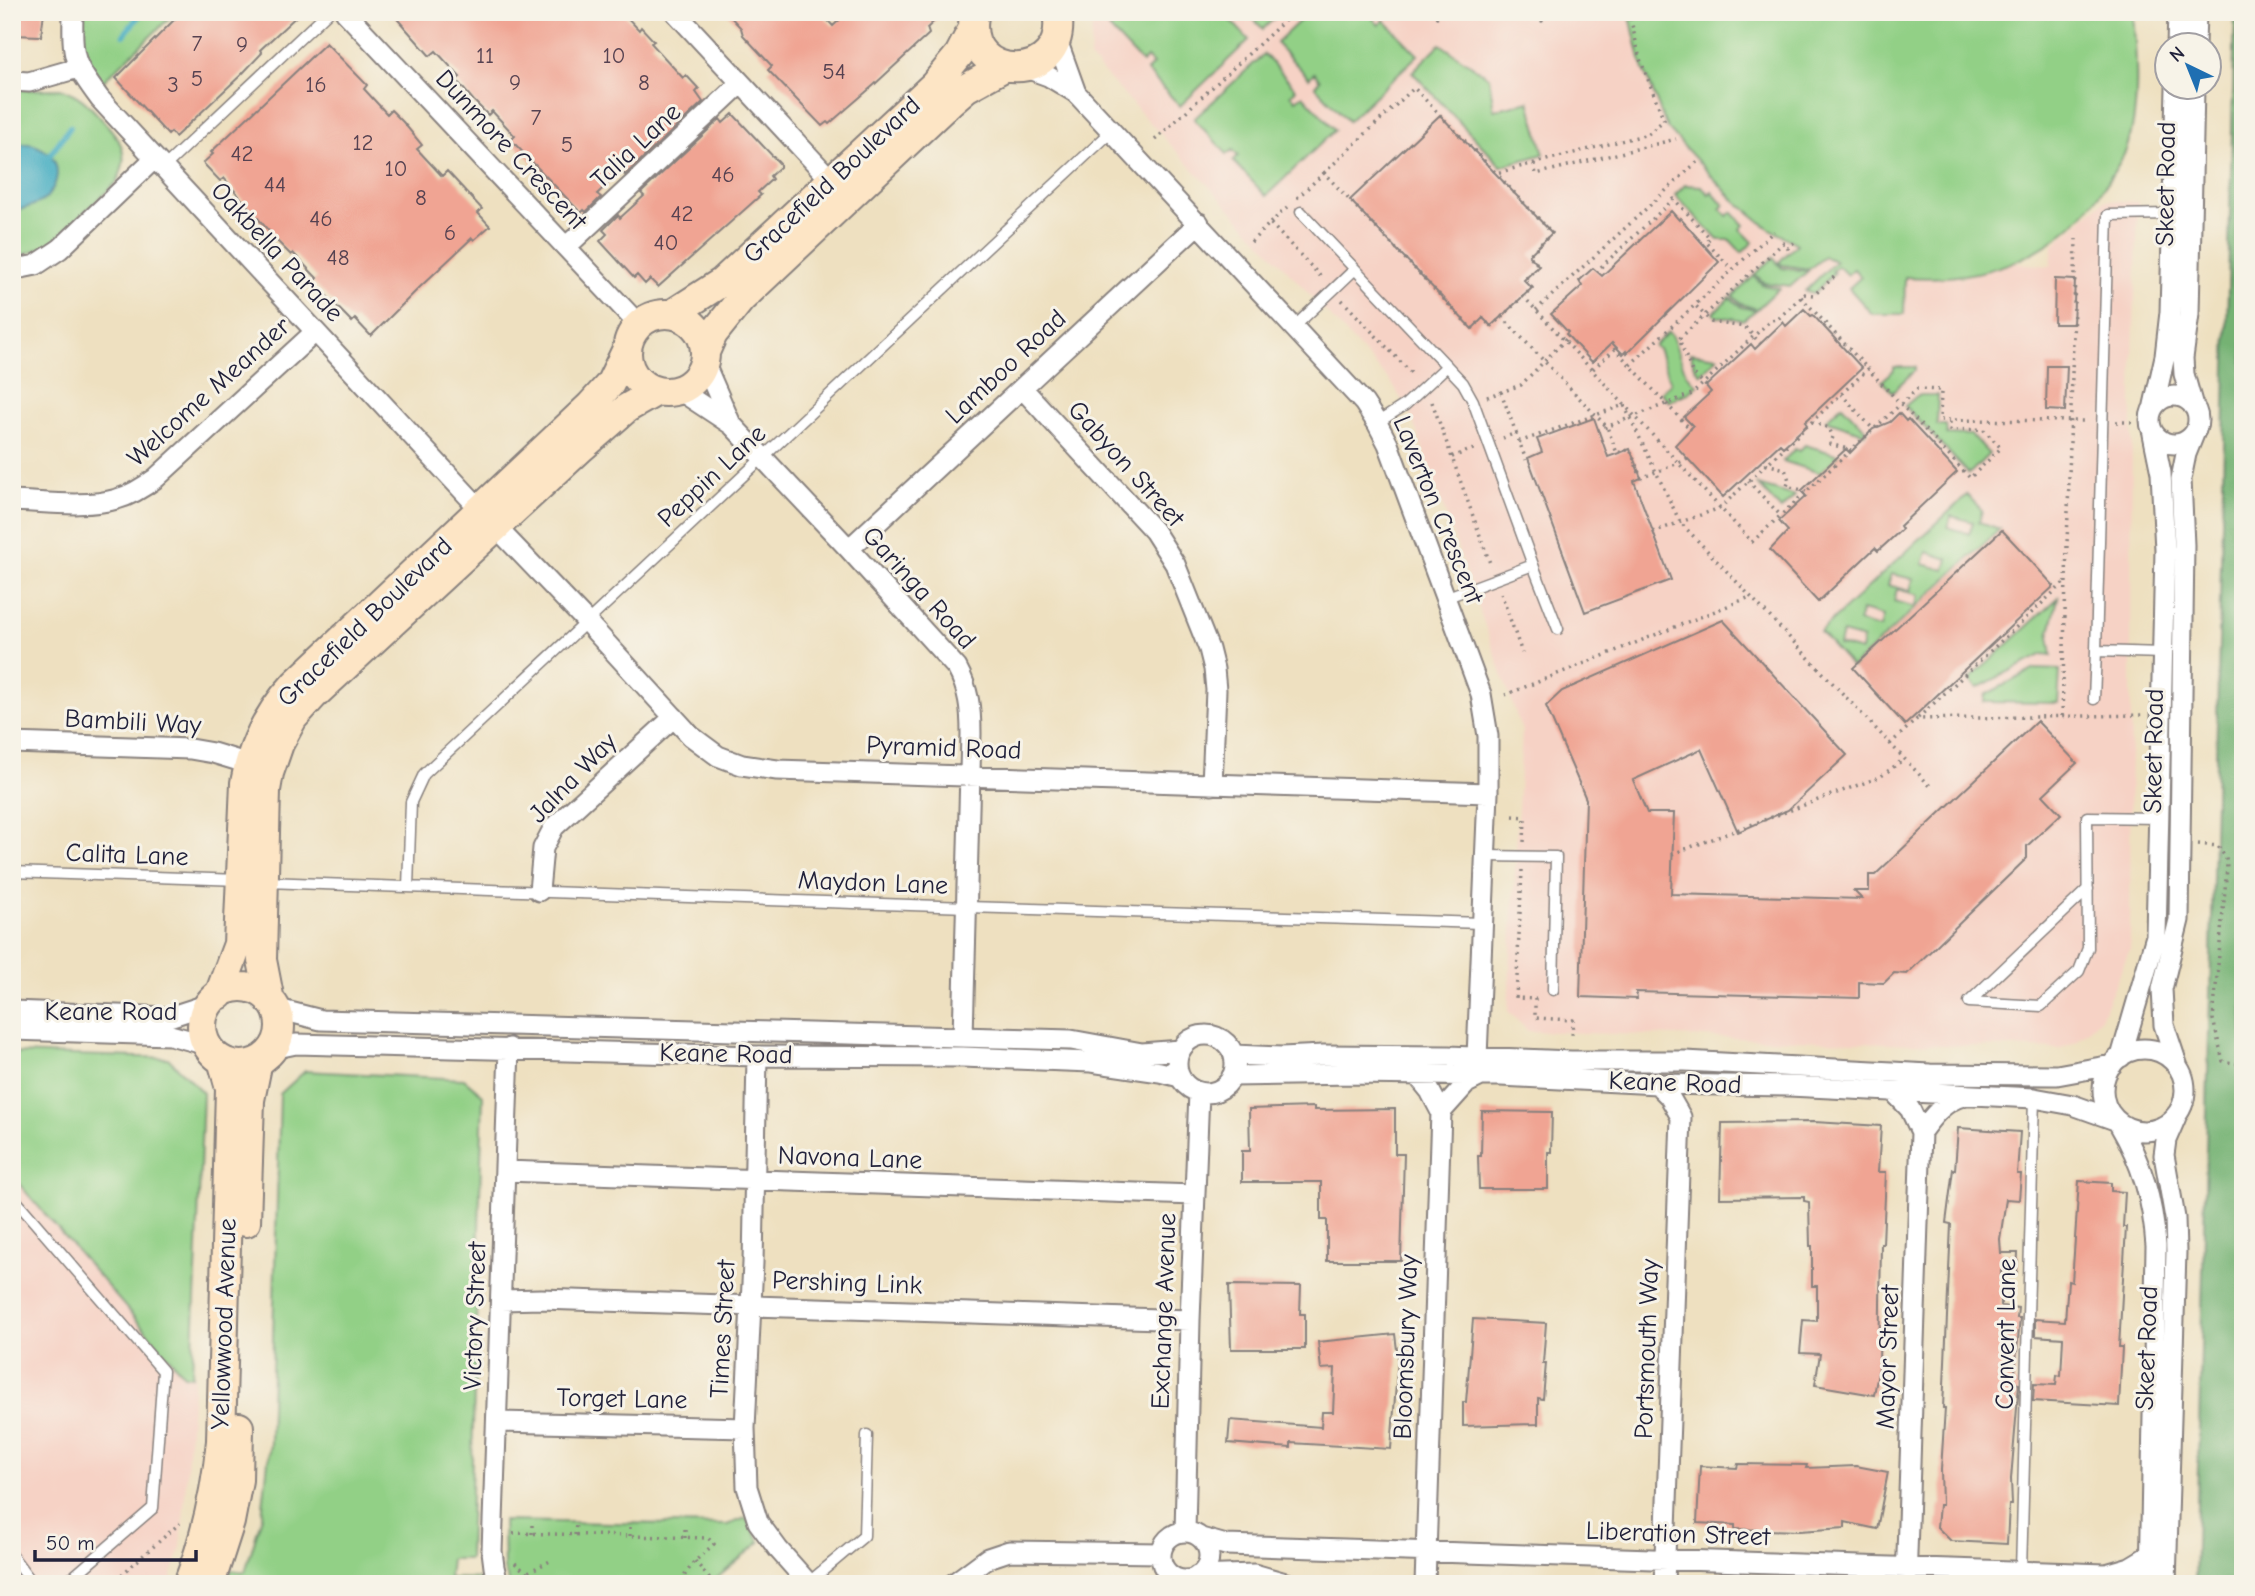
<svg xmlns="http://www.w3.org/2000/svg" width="2255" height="1596" font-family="'Comic Neue',sans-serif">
<rect width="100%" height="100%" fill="#f7f3e8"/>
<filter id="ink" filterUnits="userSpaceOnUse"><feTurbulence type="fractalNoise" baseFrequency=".0143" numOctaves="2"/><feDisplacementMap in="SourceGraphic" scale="14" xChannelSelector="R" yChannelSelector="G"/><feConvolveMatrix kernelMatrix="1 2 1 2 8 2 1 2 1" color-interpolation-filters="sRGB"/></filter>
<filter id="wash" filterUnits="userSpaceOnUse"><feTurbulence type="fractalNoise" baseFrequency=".00686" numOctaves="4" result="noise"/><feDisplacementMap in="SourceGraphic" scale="28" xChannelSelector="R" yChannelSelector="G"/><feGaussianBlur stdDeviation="1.57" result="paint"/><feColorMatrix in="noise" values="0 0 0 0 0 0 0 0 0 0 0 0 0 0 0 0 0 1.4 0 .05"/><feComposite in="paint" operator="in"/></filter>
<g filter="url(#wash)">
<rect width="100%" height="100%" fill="#eee0c0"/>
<path fill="#f6d2c5" d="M1102 12H1629L1640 59 1667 129 1732 198 1767 227 1794 242 1816 253 1885 275 1925 279 1962 277 1988 271 2012 263 2051 266 2053 245 2104 200 2138 202 2132 388 2130 949 2101 1018 2076 1042 2059 1049 1528 1031 1508 1011 1522 731 1411 415 1391 382 1090 58 1092 22Z
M12 1176 184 1375 194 1376 181 1547 169 1584H12Z"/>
<path fill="#92d086" stroke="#5a7960" stroke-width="2" fill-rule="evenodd" d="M83 12H176L98 86 82 52Z
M1126 12H1223L1249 40 1180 106 1147 71 1153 64 1147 58 1142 63 1109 28Z
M1247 12H1281L1263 29Z
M1309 12H1378L1373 19 1379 25 1384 20 1418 55 1348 121 1315 86 1320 80 1314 73 1309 78 1276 43Z
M1629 12H2133C2136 55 2141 110 2126 150 2122 160 2115 169 2110 178 2065 253 1990 283 1905 277L1904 314H1872L1849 288 1861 277 1854 269 1847 275 1838 266 1832 271 1834 273 1814 293 1805 291 1836 261 1824 257 1809 269 1782 265 1779 262 1797 244 1767 227 1732 198 1667 128 1640 59Z
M1440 44 1489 77 1494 110 1529 101 1544 154 1501 166 1412 72Z
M1264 54 1296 89 1291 95 1296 100 1303 95 1335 130 1266 196 1233 161 1238 156 1233 150 1227 154 1194 119Z
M62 89C78 94 87 103 98 115 119 138 133 152 116 183L48 246 12 259V90Z
M1685 185 1701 186 1709 194 1712 191 1724 205 1720 209 1728 216 1732 212 1744 225 1740 229 1753 242 1742 253 1730 240H1718L1675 195Z
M1773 258 1782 268 1808 271 1791 286 1764 283 1755 274Z
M1754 276 1763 285 1779 288 1757 309 1741 304 1733 296Z
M1730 297 1741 307 1756 310 1743 320 1716 316 1713 313Z
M1668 332 1672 336 1686 374 1697 385 1690 392 1669 401 1661 392 1671 383 1658 349 1654 346Z
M1690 353 1718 357 1701 374 1696 369Z
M1894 367H1915V370L1892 392 1882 381 1894 370Z
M1918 395H1938L1937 425H1946L1947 434 1971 435 1989 454 1969 474 1905 406Z
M1842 405 1866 430 1864 433 1826 420Z
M1805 445 1839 455 1820 473 1783 461 1795 449 1799 451Z
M1758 485 1795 496 1781 510Z
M1967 495 1982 510 1979 522 2000 529 1852 667 1820 632ZM1951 516 1973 522 1969 534 1948 527ZM1927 552 1948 559 1945 570 1923 564ZM1891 574 1913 579 1910 591 1888 585ZM1897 589 1919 595 1915 607 1894 601ZM1862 610 1883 616 1880 628 1858 622ZM1842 633 1863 639 1861 651 1839 645Z
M2058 598 2049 636 2052 655 2043 654 1977 688 1969 680Z
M2035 669 2060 670 2058 703 1984 702 1985 695Z
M12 1053 168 1058 203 1093 192 1376 184 1375 12 1176Z
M305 1071 464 1079 483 1095 469 1559H451L449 1578 486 1579 487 1584H226L231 1570 245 1572 262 1516 270 1442 280 1094Z
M746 1518 760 1542 710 1584H510L504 1569 503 1521 727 1525Z"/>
<path fill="#75b273" stroke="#4c6a57" stroke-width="2" d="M2235 12H2243V1584H2195Z"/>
<path fill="#41abc1" stroke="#32667e" stroke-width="2" d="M12 144C19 144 28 143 34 145 61 155 63 178 46 198 40 205 24 208 15 211H12Z"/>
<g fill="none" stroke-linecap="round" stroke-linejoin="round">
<path stroke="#41abc1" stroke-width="6" d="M124 35 142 12
M50 155 70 127"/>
</g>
<g id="blocks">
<path fill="#f0a493" d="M12 12H44L41 36 12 35Z
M182 12H301L260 50 262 53 242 74 175 137 171 132 168 135 116 78Z
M391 12H622L639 30 641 27 654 41 651 43 683 78 686 75 699 89 696 92 703 102 625 175 621 171 597 194 601 197 586 212 584 210 581 213 511 140 515 136 492 111 488 115 474 101 456 80 460 77 436 51 430 56Z
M726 12H820L833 26 848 12H944L927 28 929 34 874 85 829 124 827 122 822 126 768 70 772 66 743 35 741 28Z
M326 43 367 85 364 89 387 114 391 110 403 122 422 145 417 149 442 176 447 171 482 209 478 213 490 226 474 240 472 238 420 287 371 336 355 319 352 322 313 282 317 278 293 253 291 255 278 242 224 178 220 181 203 163 213 154 211 152Z
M733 114 780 164V167L770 176 772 179 758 192 761 195 658 287 650 279 645 284 637 275 634 278 600 241 607 234 603 230 618 215 620 218 644 196 641 193 720 119 723 123Z
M1440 115 1552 233 1529 255 1539 266 1524 280 1532 288 1491 326 1483 318 1472 329 1350 200Z
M1671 211 1679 220 1680 218 1719 262 1627 353 1626 351 1623 354 1612 343 1592 362 1566 334 1568 332 1551 314 1582 286 1579 281 1593 268 1602 276Z
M2055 279 2075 280 2073 324H2054Z
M1804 309 1811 316 1813 315 1862 368 1805 422 1807 425 1783 447 1780 444 1723 497 1675 445 1693 426 1684 417 1711 392 1706 386 1751 344 1755 349 1783 322 1786 326Z
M2047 366H2067L2065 411 2046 410Z
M1899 413 1906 421 1908 419 1957 472 1900 526 1902 529 1878 551 1875 548 1818 602 1770 550 1788 531 1779 521 1806 496 1801 491 1846 449 1850 453 1873 429 1890 422Z
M1594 418 1608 457 1630 449 1641 478 1634 481 1671 580 1585 612 1528 458 1542 452 1537 439Z
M2002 530 2054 586 1905 725 1853 668Z
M1723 620 1847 755 1788 810 1738 832 1701 749 1633 780 1647 813H1674L1671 894 1862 899 1854 891H1869V875H1875L2037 721 2077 763 2043 795 2061 814 2027 846V858L1907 974 1894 973 1884 983 1859 982V998L1636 992 1637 999 1580 997 1586 799 1546 706 1562 691Z
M1314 1107V1110L1395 1109V1154H1404L1401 1261H1327V1220H1321V1182H1242V1151H1250L1249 1109Z
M1482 1111 1552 1112 1551 1152H1548V1189H1479L1478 1156H1481Z
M1814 1122 1881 1126 1878 1172H1886L1883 1244H1881L1879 1367 1874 1395 1815 1385 1820 1354 1800 1353 1803 1320 1817 1321V1286H1812V1246H1810L1809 1202 1804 1201V1197L1720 1198 1722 1123Z
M1958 1128 2020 1132 2017 1174H2021L2019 1200 2006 1199 2000 1239 2001 1253H2018L2017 1272 2001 1271V1306L2018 1308 2017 1318H2020L2014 1383 2019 1384 2011 1479 2012 1505H2009L2007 1544 1951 1541 1937 1527 1939 1505H1942L1941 1470 1945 1408H1943L1951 1224 1946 1223 1953 1169 1955 1170Z
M2079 1181 2111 1183V1191L2125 1192 2123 1227H2126L2119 1347H2122L2119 1406 2033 1401 2034 1384 2056 1385 2057 1375 2061 1376 2063 1338 2035 1336V1319L2065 1321 2068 1281 2072 1282Z
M1229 1285 1301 1286 1300 1314H1305V1349H1231Z
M1473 1319 1546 1323 1543 1363H1546L1543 1399 1538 1398V1424L1463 1426V1402H1466Z
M1395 1334 1398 1358 1391 1449 1291 1443V1448L1228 1443 1230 1420 1321 1427 1322 1412H1333L1335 1368 1321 1369 1318 1342Z
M1738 1464 1807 1465 1806 1468 1856 1466 1888 1472 1877 1529 1845 1522V1528L1799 1531 1735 1529V1525L1697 1523 1700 1466 1737 1468Z"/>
</g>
</g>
<g filter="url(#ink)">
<use href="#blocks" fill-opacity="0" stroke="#88817e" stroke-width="2"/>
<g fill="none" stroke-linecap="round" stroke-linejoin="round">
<g stroke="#88817e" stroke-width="13">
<path id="lane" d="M163 168 328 12
M1301 212 1463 383 1473 401 1533 565 1445 598
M1295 326 1355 269
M1377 423 1405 405 1447 366
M1533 565 1558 629
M2163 653 2096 651 2108 215 2173 214
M2094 699 2096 651
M1486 856 1556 857 1553 990
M12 872 240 880
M266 882 967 907 1482 923
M408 887 411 802 424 774 1112 131
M2088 889 1969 1002 2041 1006 2079 971 2088 948 2087 817 2159 818
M12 1196 163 1371 153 1508 65 1584
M12 1556 33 1584
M2021 1571 2034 1098
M808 1583 864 1536 867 1435"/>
</g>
<g stroke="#88817e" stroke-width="23">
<path id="street" d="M73 12C72 59 73 62 100 99L480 509
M345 12 639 325
M675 12 832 181
M1057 40 1076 93
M2177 46 2178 12
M2195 46 2196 12
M1026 68 1048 76 1076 93 1364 403 1377 423 1388 444 1481 694 1488 736V793L1477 1057
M12 81 29 82 78 68
M566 247 741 83
M12 270 36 265 60 249 154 159
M704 362 731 424
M1022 388 1154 531 1175 564 1209 649 1214 669 1216 690 1212 785
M679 390 732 425 849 549 957 668C969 690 971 709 971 734L963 1037
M2150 420a24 24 0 1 1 48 0a24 24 0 1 1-48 0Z
M2154 405 2165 356 2170 312 2176 88
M2193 406 2184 374 2183 358 2189 314 2194 88
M12 501C44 502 87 508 117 499 132 495 144 487 156 478L315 332
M497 528 586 621 691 736 718 756 742 765 777 770 1488 793
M849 549 1199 223
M12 743 190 749 213 753 249 764
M539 891 543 848 554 827 674 717
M274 1008 321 1020 1071 1040 1142 1053 1181 1050
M12 1011 169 1017 209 1004
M12 1030 170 1035 207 1045
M1177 1064a29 29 0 1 1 58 0a29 29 0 1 1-58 0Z
M2103 1090a41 41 0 1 1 82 0a41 41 0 1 1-82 0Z
M272 1049 296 1044 757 1056 962 1057 1091 1062 1160 1072 1180 1077
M1234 1055 1282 1057 1323 1055 1448 1056 1571 1061H1685L1930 1074 2057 1075 2112 1065
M757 1056 753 1263 745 1428 747 1487 758 1522 778 1549 809 1584
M2121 1057 2156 936 2165 550 2161 473 2153 434
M2178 1067 2164 1025 2162 989 2179 920 2184 545 2181 479 2186 454 2194 434
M1417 1075 1430 1091 1441 1112 1467 1083 1479 1077
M1232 1076 1354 1074 1501 1076 1657 1084 1789 1086 2034 1098 2073 1105 2115 1120
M1657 1084 1669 1096 1681 1117 1664 1584
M1894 1092 1910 1109 1921 1132 1906 1584
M2119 1124C2142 1163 2153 1201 2156 1246L2150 1584
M1921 1132C1932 1117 1944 1101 1963 1096
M505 1171 1194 1195
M502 1300 541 1299 1190 1320
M498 1422 745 1428
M1185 1532 1190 1320 1199 1092
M1161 1556a24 24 0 1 1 48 0a24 24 0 1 1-48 0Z
M1201 1538 1226 1545 2106 1574 2130 1567 2150 1555
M1197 1576 1254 1574 1289 1584
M498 1584 494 1567 492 1551 509 1048
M953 1584 988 1558 1009 1551 1161 1553
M1425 1584 1441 1112
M2166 1584 2176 1252 2175 1218 2164 1155 2166 1140 2176 1117"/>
</g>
<g stroke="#88817e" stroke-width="32">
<path id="secondary" d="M974 16C962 84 1071 86 1057 12
M627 353a39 39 0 1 1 78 0a39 39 0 1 1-78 0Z
M672 314 722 282 934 85 959 55 973 28
M705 352 713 334 741 299 952 100 966 88 1004 67
M202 1026a39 39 0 1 1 78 0a39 39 0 1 1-78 0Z
M219 995 238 944 245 783C252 745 268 713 295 684L590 406 610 384 626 351
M270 1001 262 960 266 790 269 773 279 744 293 718 313 696 580 449 627 408 657 391
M246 1222 250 1100 258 1061
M188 1584C206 1537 216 1490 221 1441L230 1088 222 1060
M210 1584 230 1522 238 1480 239 1427"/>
</g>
<path stroke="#88817e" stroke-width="3.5" stroke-dasharray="2 5" stroke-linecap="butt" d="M1430 12 1437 17 1441 12
M1530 12 1542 21 1548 12
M1155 140 1294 12
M1534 164 1536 174 1676 139
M1324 173 1414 88 1496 173 1648 134 1664 120 1640 59 1629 12
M1297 198 1324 173 1472 329 1483 318 1491 327 1532 288 1524 280 1539 266 1529 255 1552 233 1496 173
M1270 223 1287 208
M1251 242 1270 223 1323 279
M1601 267 1674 199 1710 238 1706 242 1732 269
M1523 296 1752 542 1917 389 1941 390 1940 420 2087 421
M1801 297 1868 369
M1342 300 1414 376
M1536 310 1697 162
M1502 317 1607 427 1617 453 1630 449 1641 478 1688 459
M1761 344 1745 327 1711 322 1695 305 1774 231
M1630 365 1695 305
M1593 369 1615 349 1691 430
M1706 386 1692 372 1679 339 1783 243 1788 248 1794 242
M1501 392 1516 433 1503 438
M1841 394 1873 429
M1487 397 1521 385 1568 337
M1432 402 1491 566
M1812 422 1829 428 1833 437 1830 444 1851 450
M2116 422H2134
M1598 430 1692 394 1771 320 1778 319 1804 294 1814 295 1834 277
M1516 433 1526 460
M1519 442 1624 405 1680 522 1933 789
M1452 457 1476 448
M1766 464 1785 469 1789 480 1787 486 1806 491
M1748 481 1783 518
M1653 532 1720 508 1868 369 1970 478 2001 448 1983 429 1950 430V420
M1501 593 1522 653
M1505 695 1750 597
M2062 716 2076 239
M1918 718 2067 580
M1890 744 1917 719 2142 715
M1513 816 1525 817 1524 842
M2198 844 2218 846 2226 858 2227 868 2213 1019 2223 1061 2243 1065
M1672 854 1880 777 1904 759
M1522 870 1516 998 1535 999V1018L1573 1020 1572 1037
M513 1533 708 1538 714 1544 693 1563 679 1584
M532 1534V1521
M575 1535 576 1522
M630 1536V1523
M685 1538V1524
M695 1561 712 1582
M515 1563 540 1584
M516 1578 552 1560
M111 1584 180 1523"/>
<use href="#lane" stroke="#fff" stroke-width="10"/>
<use href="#street" stroke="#fff" stroke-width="19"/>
<use href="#secondary" stroke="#fde5c5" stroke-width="28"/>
</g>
</g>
<g text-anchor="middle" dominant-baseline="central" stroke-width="6" stroke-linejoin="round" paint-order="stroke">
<g font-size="23" fill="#564251">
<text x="197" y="43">7</text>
<text x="242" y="44">9</text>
<text x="485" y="55">11</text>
<text x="614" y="55">10</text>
<text x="834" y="71">54</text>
<text x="197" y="78">5</text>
<text x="515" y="82">9</text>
<text x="644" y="82">8</text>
<text x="173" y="84">3</text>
<text x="316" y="84">16</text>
<text x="536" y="117">7</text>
<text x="363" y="142">12</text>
<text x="567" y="144">5</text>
<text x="242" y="153">42</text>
<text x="396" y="168">10</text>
<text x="723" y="174">46</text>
<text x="275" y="184">44</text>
<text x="421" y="197">8</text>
<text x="682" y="213">42</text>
<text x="321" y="218">46</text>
<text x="450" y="232">6</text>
<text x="666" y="242">40</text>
<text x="338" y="257">48</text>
</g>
<g font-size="26" fill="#22223b" stroke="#f7f3e8">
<text transform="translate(636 146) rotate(-43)">Talia Lane</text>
<text transform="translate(511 150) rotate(47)">Dunmore Crescent</text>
<text transform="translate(832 180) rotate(-43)">Gracefield Boulevard</text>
<text transform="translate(2166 184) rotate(-89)">Skeet Road</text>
<text transform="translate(277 252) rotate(47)">Oakbella Parade</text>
<text transform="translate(1006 367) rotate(-43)">Lamboo Road</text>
<text transform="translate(209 392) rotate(-42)">Welcome Meander</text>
<text transform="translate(1126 464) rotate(48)">Gabyon Street</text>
<text transform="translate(712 476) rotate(-43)">Peppin Lane</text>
<text transform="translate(1438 510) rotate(68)">Laverton Crescent</text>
<text transform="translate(919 588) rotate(48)">Garinga Road</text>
<text transform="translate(365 622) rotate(-44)">Gracefield Boulevard</text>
<text transform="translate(133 722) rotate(3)">Bambili Way</text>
<text transform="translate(944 748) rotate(2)">Pyramid Road</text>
<text transform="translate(2154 751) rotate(-89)">Skeet Road</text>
<text transform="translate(573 778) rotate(-46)">Jalna Way</text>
<text transform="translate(127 855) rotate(2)">Calita Lane</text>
<text transform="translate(873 883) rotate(2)">Maydon Lane</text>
<text x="111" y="1012">Keane Road</text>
<text transform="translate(726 1054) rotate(1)">Keane Road</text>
<text transform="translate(1675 1083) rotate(2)">Keane Road</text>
<text transform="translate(850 1158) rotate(2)">Navona Lane</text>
<text transform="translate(847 1283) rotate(2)">Pershing Link</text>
<text transform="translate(1164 1311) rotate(-88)">Exchange Avenue</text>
<text transform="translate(475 1316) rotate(-88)">Victory Street</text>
<text transform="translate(224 1324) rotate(-88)">Yellowwood Avenue</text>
<text transform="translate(723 1329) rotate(-87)">Times Street</text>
<text transform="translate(2006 1334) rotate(-89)">Convent Lane</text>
<text transform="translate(1406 1347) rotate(-88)">Bloomsbury Way</text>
<text transform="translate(2147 1348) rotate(-88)">Skeet Road</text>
<text transform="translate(1647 1349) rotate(-88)">Portsmouth Way</text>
<text transform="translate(1888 1357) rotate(-88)">Mayor Street</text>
<text transform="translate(622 1399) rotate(1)">Torget Lane</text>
<text transform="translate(1678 1534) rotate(2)">Liberation Street</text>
</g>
</g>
<rect width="2255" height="1596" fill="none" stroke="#f7f3e8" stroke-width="42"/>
<g transform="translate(2188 66) rotate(317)"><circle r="33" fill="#f7f3e8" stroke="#a29fa3" stroke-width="2"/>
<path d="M0-5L12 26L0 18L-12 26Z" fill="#1f6fb2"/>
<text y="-10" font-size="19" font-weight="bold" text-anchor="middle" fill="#22223b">N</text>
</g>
<path d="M35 1550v10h161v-10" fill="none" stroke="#22223b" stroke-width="3.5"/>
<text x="46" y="1550" font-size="21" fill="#22223b" stroke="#f7f3e8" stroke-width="5" paint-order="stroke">50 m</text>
</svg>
